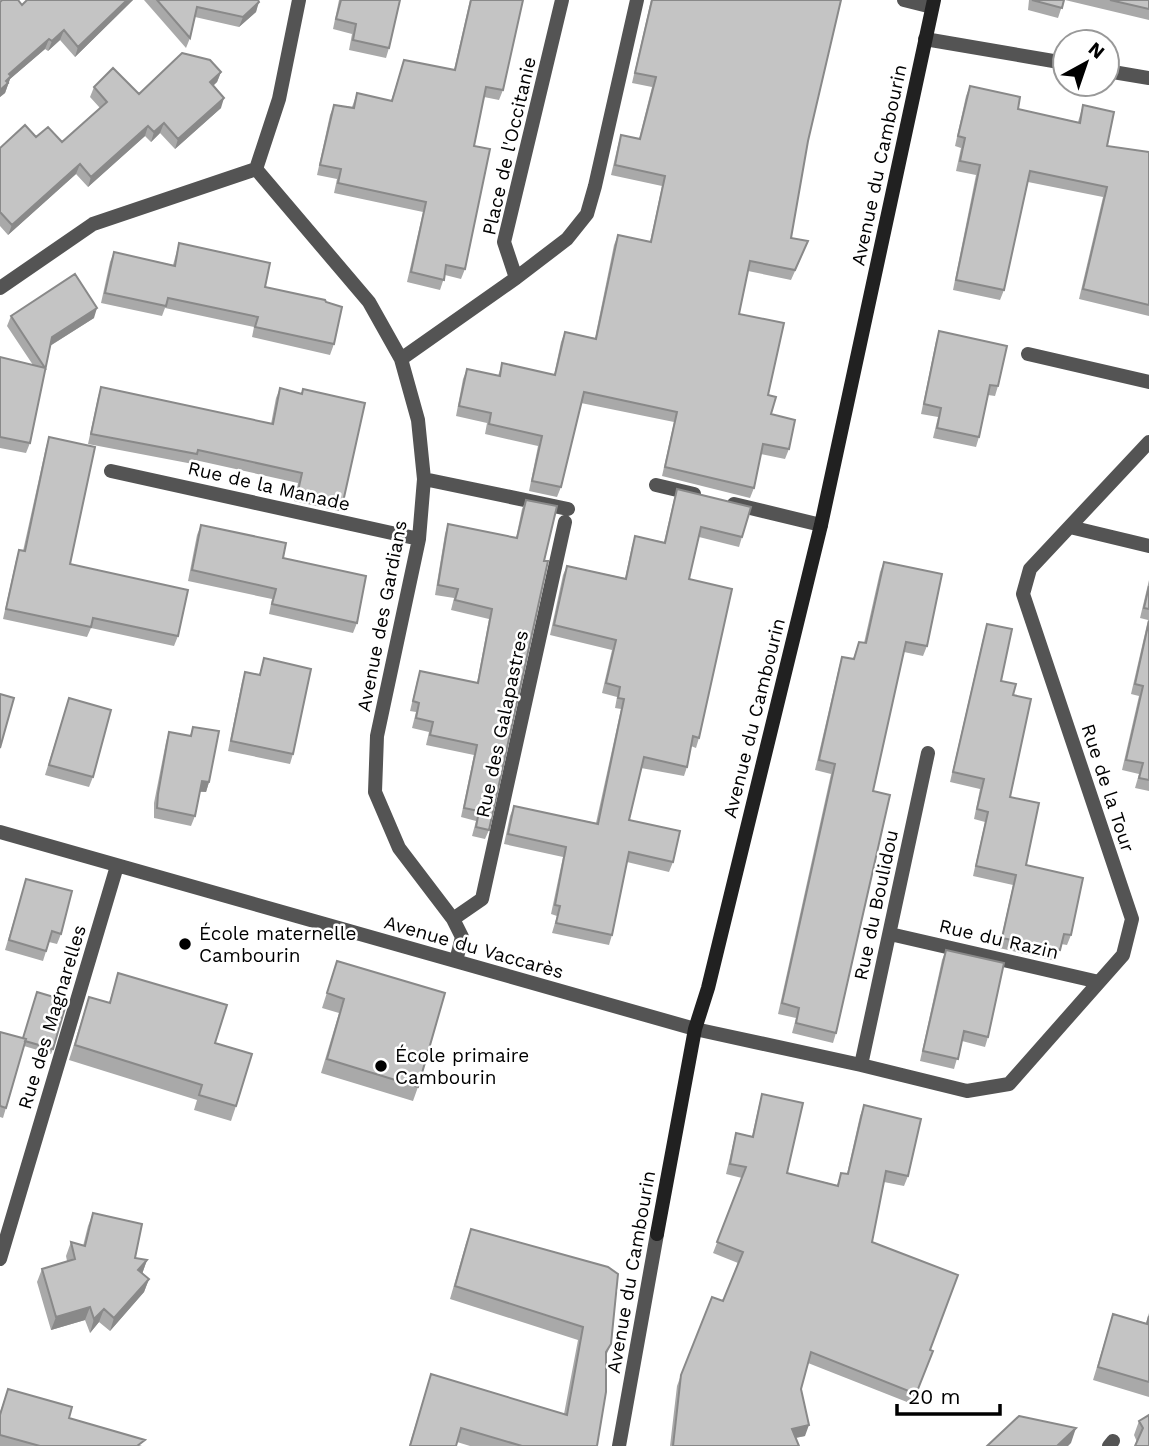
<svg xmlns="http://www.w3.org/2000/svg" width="1149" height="1446" font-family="'Work Sans',sans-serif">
<rect width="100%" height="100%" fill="#fff"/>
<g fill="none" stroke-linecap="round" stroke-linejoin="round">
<path stroke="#545454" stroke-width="14" d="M904 0 932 7"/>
<path stroke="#545454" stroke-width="14" d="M562 0 504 242 516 278 567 239 587 214 595 186 637 0
M925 39 1065 63
M1107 71 1149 78
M256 169 279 99 299 0
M0 288 93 224 256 169 369 302 401 359 418 420 424 479 419 539 377 736 375 792 399 848 453 919 462 937 456 961
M1028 354 1149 382
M401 359 516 278
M111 471 419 539
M424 479 568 509
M656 485 694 494
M734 504 821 525
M1070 527 1149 546
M0 832 695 1029 861 1065 967 1091 1009 1084 1123 955 1132 919 1023 594 1030 569 1149 442
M453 919 482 899 565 522
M890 934 1099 982
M861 1065 928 753
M0 1259 117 866
M619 1446 657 1234
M1109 1446 1113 1441"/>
<path stroke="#212121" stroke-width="14" d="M657 1234 695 1029 708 988 821 525 934 0"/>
</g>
<path fill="#a9a9a9" d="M27 0H133L75 57 60 40 48 51 45 49 10 79 5 93 0 97V2L22 5Z
M144 0H258L256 12 239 27 195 17 190 38 186 48Z
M339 0H400L389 48 386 58 349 50 352 34 333 29Z
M470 0H523L503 90 499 100 484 97 474 146 465 269 461 279 445 275 440 290 407 282 423 212 334 193 337 179 317 175 330 115 334 105 352 107 357 93 391 101 404 60 454 70Z
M651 0H841L808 141 791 238 804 251 791 280 748 271 739 314 768 395 771 414 789 449 785 459 761 454 754 488 750 498 662 476 674 422 581 403 561 487 557 497 529 491 538 446 485 434 487 423 456 416 463 379 467 369 498 376 502 363 554 375 561 342 565 332 595 338 614 245 618 235 650 242 662 186 611 175 618 145 621 135 639 139 652 87 632 83Z
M1029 0H1064L1058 18 1028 10Z
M1065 0H1149V20Z
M221 72 217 82 213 85 221 108 175 149 160 133 151 142 145 136 88 187 76 174 8 235 0 226V148L36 137 62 142 100 108 90 97 94 87 139 94Z
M970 86 1018 109 1078 122 1083 105 1107 146 1149 152V316L1079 299 1103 197 1028 182 1004 290 1000 300 953 290 976 175 956 171 961 148 955 146 966 96Z
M179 243 265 287 334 344 330 355 252 337 254 327 165 308 162 316 101 303 110 262 114 252 173 265Z
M11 316 94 318 50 346 30 443 26 453 0 448V358L33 365 7 326Z
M939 331 998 386 995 396 988 395 979 437 976 447 933 438 938 417 921 414 936 341Z
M101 387 271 424 276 398 280 388 343 502 339 511 294 501 298 483 195 460 193 464 88 444 98 397Z
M49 437 70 564 178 636 174 646 91 628 87 637 3 619 16 560 19 550 23 551 46 447Z
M677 489 742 537 739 547 699 537 689 579 699 738 696 748 691 746 687 767 684 776 641 768 629 820 673 862 669 872 627 862 612 935 609 945 552 933 557 916 551 914 563 857 504 844 510 816 514 806 596 823 621 709 615 708 617 697 602 693 612 650 550 635 563 575 567 566 625 578 632 546 635 536 664 542 674 499Z
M526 500 544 561 489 830 485 839 472 836 476 821 461 817 474 755 426 745 429 732 412 728 416 712 410 711 417 681 420 671 477 683 489 619 451 610 454 598 435 595 445 534 448 524 516 538 522 509Z
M201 525 283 558 357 623 353 633 269 614 272 599 188 581 197 535Z
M884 562 927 646 923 656 904 652 873 791 836 1033 833 1043 792 1033 796 1018 778 1014 831 774 815 770 839 667 842 657 853 659 859 642 864 643 880 572Z
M1149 580V791L1135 788 1139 774 1122 770 1139 696 1131 694 1148 620 1140 618Z
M987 624 1001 681 1013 695 1010 797 1026 865 1071 935 1067 945 1061 944 1056 961 999 948 1013 885 973 876 985 822 974 819 980 789 950 782 984 634Z
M264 658 293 754 290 764 228 751 242 682 245 672 259 675Z
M69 698 93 777 89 787 45 775Z
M193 727 209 782 206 792H200L195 816 191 826 154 818V803L166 742 169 732 190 736Z
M26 879 61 934 57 944 49 942 43 961 5 950Z
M946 950 988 1037 985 1047 962 1041 954 1069 920 1061 942 960Z
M337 961 418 1087 413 1101 321 1073 339 1013 322 1008Z
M118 973 215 1043 236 1106 231 1121 194 1110 197 1100 69 1060 89 997 109 1003Z
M0 1032 53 1049 51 1054 24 1046 3 1118 0 1117Z
M762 1094 787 1173 837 1185 841 1173 847 1174 860 1116 864 1105 908 1176 904 1186 884 1182 872 1242 930 1350 929 1362 912 1404 808 1363 801 1389 805 1436 796 1438 799 1446H670L677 1386 681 1375 723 1301 738 1263 713 1253 742 1178 726 1174 733 1144 736 1133 752 1136 759 1105Z
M93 1213 135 1258 147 1260 142 1274 149 1279 144 1292 110 1331 99 1322 90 1333 85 1320 51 1330 37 1282 42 1269 67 1261 66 1256 71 1242 83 1246 88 1226Z
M471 1229 611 1344 606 1356 597 1446H470L457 1442 456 1446H409L431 1374 564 1414 578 1340 450 1299 466 1243Z
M1149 1313V1397L1093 1380 1113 1314 1146 1323Z
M8 1389 69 1418 142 1446H0V1412Z
M1149 1415 1137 1442 1134 1435 1139 1421Z"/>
<path fill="#898989" d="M127 0H133L75 57 78 47Z
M259 2 256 12 239 27 243 17Z
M64 30 60 40 48 51 52 41Z
M49 39 45 49 10 79 5 93 0 97V90L9 74Z
M221 72 217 82 207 92 210 82Z
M224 98 221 108 175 149 178 139Z
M164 123 160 133 151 142 154 132Z
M148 126 145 136 88 187 91 177Z
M80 164 76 174 8 235 12 225Z
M97 308 94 318 48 347 52 337Z
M202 781 209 782 206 792 198 791Z
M147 1260 142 1274 138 1270Z
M149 1279 144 1292 110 1331 114 1318Z
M90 1307 85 1320 51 1330 56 1317Z
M104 1309 99 1322 90 1333 94 1319Z
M809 1425 805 1436 788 1439 792 1429Z
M1076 1428 1071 1443 1068 1446H1057Z"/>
<path fill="#c4c4c4" stroke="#898989" stroke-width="2" d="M2 0H18L22 5 27 0H127L78 47 64 30 52 41 49 39 9 74 11 76 6 81 8 83 0 90V2Z
M157 0H258L259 2 243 17 197 7 190 38Z
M341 0H400L389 48 353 40 356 24 336 19Z
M471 0H523L503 90 486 87 474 146 490 149 465 269 446 265 444 280 411 272 426 202 338 183 341 169 320 165 334 105 354 108 357 93 392 101 404 60 455 70Z
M652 0H841L808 141 791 238 808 241 795 270 750 261 739 314 784 323 768 395 776 397 771 414 795 420 789 449 763 444 754 488 665 467 677 412 584 392 561 487 532 481 542 436 489 424 491 413 459 406 467 369 500 376 502 363 555 375 565 332 596 339 618 235 651 242 665 176 615 165 621 135 640 139 656 77 635 73Z
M1032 0H1064L1062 8Z
M1110 0H1149V9Z
M182 53 210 60 221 72 210 82 224 98 178 139 164 123 154 132 148 126 91 177 80 164 12 225 0 212V148L25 125 36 137 48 127 62 142 107 102 94 87 113 68 139 94Z
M970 86 1020 97 1018 109 1080 123 1083 105 1114 112 1107 146 1149 152V305L1083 289 1107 187 1030 171 1004 290 956 280 980 165 960 161 965 138 958 136Z
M179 243 270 263 265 287 325 300 326 302 342 307 334 344 255 327 258 317 168 298 166 306 105 293 114 252 175 266Z
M75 274 97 308 52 337 30 443 0 437V357L45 368 11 316Z
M939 331 1007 346 998 386 990 385 979 437 937 428 941 408 924 404Z
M101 387 273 424 280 388 302 394 303 389 365 403 343 502 298 491 302 473 198 450 197 454 91 434Z
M49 437 95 447 70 564 188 590 178 636 93 618 91 627 6 609 19 550 25 551Z
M677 489 751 507 742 537 701 527 689 579 732 589 699 738 693 736 687 767 644 757 629 820 680 831 673 862 629 852 612 935 556 923 560 906 555 905 566 847 508 834 514 806 598 824 624 699 618 698 620 687 606 683 616 640 554 625 567 566 626 579 635 536 665 543Z
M526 500 557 506 544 561H548L489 830 476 827 479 811 464 808 477 745 430 735 433 722 416 718 419 703 413 701 420 671 478 683 492 609 455 600 458 589 438 585 448 524 517 538Z
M201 525 286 543 283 558 366 576 357 623 272 604 276 589 192 570Z
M884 562 942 574 927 646 906 642 873 791 890 795 836 1033 796 1023 799 1008 782 1003 835 764 819 760 842 657 854 659 859 642 866 643Z
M1149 586V609L1144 608Z
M1149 621V780L1139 778 1143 763 1126 760 1143 686 1135 684Z
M987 624 1012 629 1001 681 1016 684 1013 695 1031 699 1010 797 1039 803 1026 865 1083 878 1071 935 1064 934 1060 950 1002 938 1016 875 976 866 988 812 977 809 984 779 953 772Z
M264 658 311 669 293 754 231 741 245 672 260 675Z
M0 694 14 698 0 748Z
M69 698 111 710 93 777 49 765Z
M193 727 219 731 209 782 202 781 195 816 157 808 158 794 169 732 191 736Z
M26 879 72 891 61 934 52 931 46 951 9 940Z
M946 950 1004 963 988 1037 964 1031 958 1059 923 1051Z
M337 961 445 993 418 1087 327 1059 344 999 327 993Z
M118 973 227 1005 215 1043 252 1054 236 1106 199 1095 202 1085 75 1045 89 997 110 1003Z
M37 992 67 1001 53 1049 25 1041 26 1039 23 1038Z
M0 1032 26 1039 6 1108 0 1106Z
M762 1094 803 1103 787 1173 838 1186 841 1173 848 1174 864 1105 921 1119 908 1176 886 1171 872 1242 958 1275 930 1350 933 1351 916 1394 811 1352 801 1389 809 1425 792 1429 799 1446H673L681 1375 712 1297 723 1301 743 1252 717 1242 746 1167 730 1164 736 1133 753 1137Z
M93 1213 142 1224 135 1258 147 1260 138 1270 149 1279 114 1318 104 1309 94 1319 90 1307 56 1317 42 1269 75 1259 71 1242 85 1246Z
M471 1229 608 1267 618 1274 611 1344 606 1352V1392L597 1446H522L461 1428 456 1446H410L431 1374 567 1415 583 1327 455 1286Z
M1113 1314 1147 1324 1149 1316V1382L1098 1367Z
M8 1389 72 1407 69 1418 145 1440 137 1446H40L0 1435V1415Z
M1149 1415V1446H1135L1143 1428 1139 1421Z
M1019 1416 1076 1428 1057 1446H987Z"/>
<g fill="#000" stroke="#fff" stroke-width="2.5">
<circle cx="185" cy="944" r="7"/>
<circle cx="381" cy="1066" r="7"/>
</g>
<g text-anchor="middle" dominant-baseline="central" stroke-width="5" stroke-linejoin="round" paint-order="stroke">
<g font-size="19" fill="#000" stroke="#fff">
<text transform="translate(509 146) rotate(-77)">Place de l'Occitanie</text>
<text transform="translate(879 165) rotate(-78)">Avenue du Cambourin</text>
<text transform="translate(269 486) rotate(13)">Rue de la Manade</text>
<text transform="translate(382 616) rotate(-79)">Avenue des Gardians</text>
<text transform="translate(754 718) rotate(-76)">Avenue du Cambourin</text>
<text transform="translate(502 724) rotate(-78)">Rue des Galapastres</text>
<text transform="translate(1108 788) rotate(72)">Rue de la Tour</text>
<text transform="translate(876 905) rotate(-78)">Rue du Boulidou</text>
<text transform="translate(999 939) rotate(13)">Rue du Razin</text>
<text transform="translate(474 947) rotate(16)">Avenue du Vaccarès</text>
<text transform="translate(52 1017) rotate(-73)">Rue des Magnarelles</text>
<text transform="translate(631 1272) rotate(-80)">Avenue du Cambourin</text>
</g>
<g font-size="19" fill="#000" stroke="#fff" text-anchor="start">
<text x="199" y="933">École maternelle<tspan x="199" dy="22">Cambourin</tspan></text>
<text x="395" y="1055">École primaire<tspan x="395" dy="22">Cambourin</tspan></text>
</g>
</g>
<g transform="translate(1086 63) rotate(40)"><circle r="33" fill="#ffffff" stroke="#999999" stroke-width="2"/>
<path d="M0-5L12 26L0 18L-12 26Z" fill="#000000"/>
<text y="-10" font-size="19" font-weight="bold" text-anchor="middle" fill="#000000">N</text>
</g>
<path d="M897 1404v10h103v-10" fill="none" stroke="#000000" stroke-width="3.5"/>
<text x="908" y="1404" font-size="21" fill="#000000" stroke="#ffffff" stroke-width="5" paint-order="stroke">20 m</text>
</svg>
